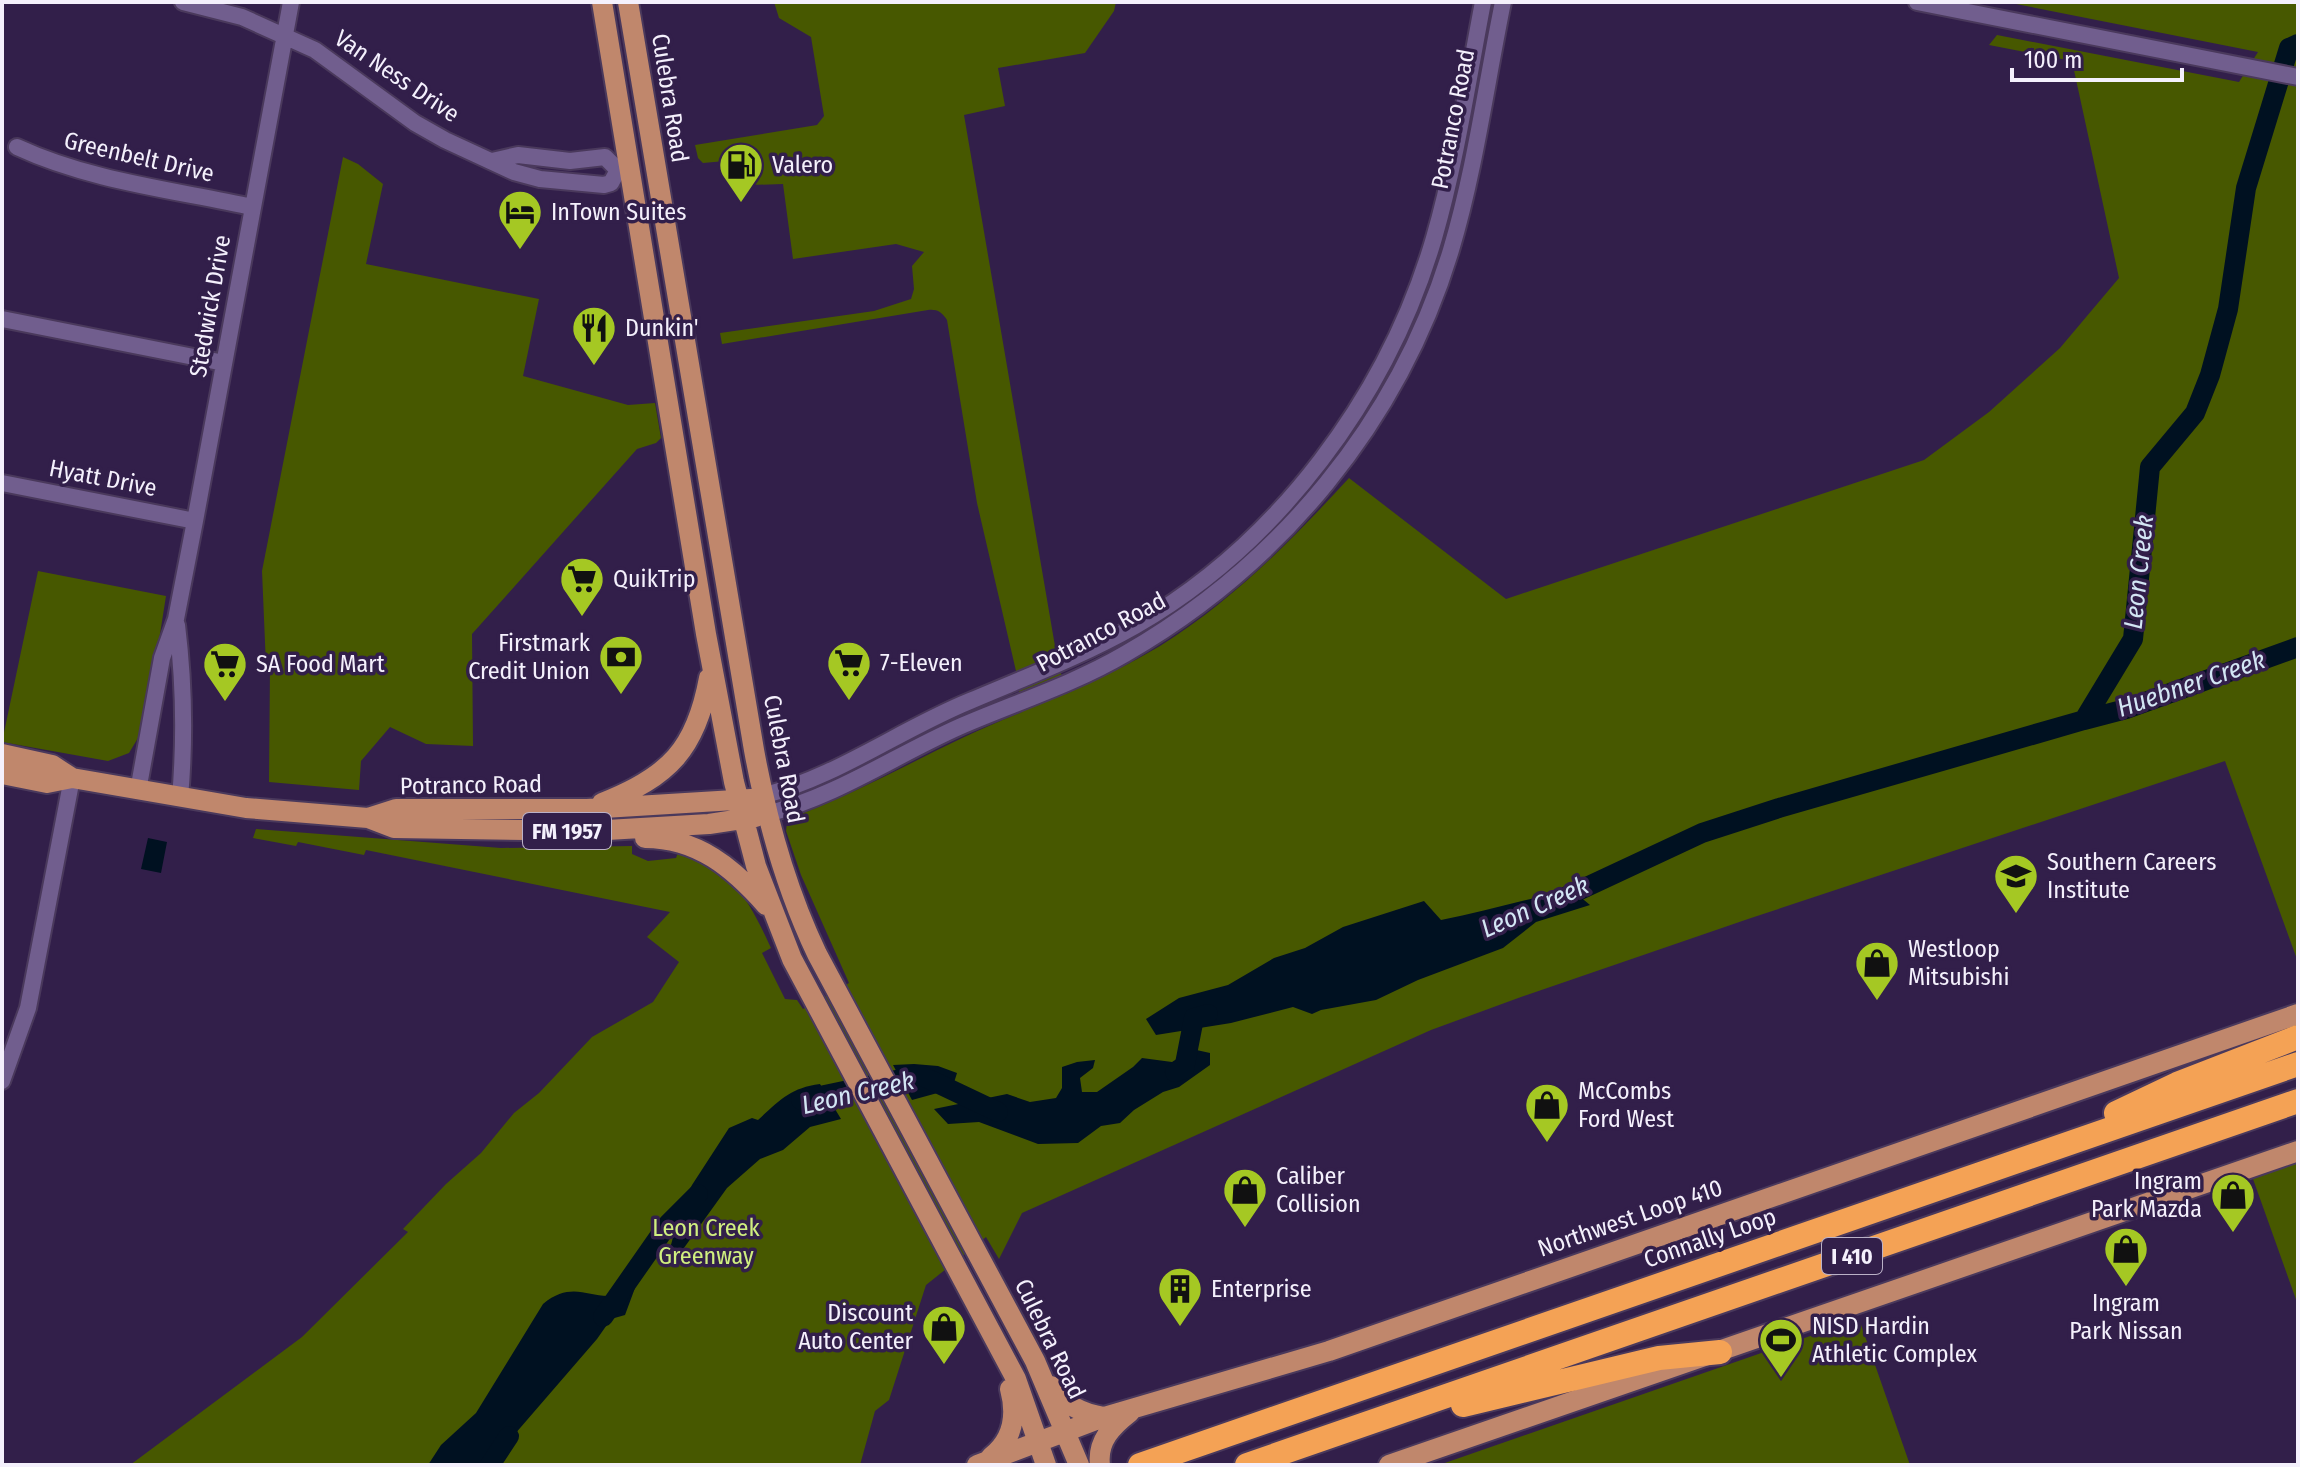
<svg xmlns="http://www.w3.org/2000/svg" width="2300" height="1467" font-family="'Fira Sans Condensed',sans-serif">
<rect width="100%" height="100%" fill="#321f4a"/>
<path fill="#475800" d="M774 2H1116L1114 11 1085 53 998 68 1005 106 964 115 1056 652 1066 694C1098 679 1130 664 1160 646 1232 601 1292 540 1349 478L1506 599 1924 460 1989 412 2060 348 2119 278 2072 61 1989 45 1997 35 2239 82 2258 52 2006 2H2298V962L2225 761 1751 918 1521 997 1431 1030 1022 1213 999 1259 986 1237 926 1285 889 1400 875 1411 860 1465H130L302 1337 408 1232 403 1229 446 1184 481 1153 514 1113 539 1093 592 1037 653 1002 679 962 647 937 670 912 366 850 364 855 298 842 296 846 253 838 256 829 501 848 632 846V854L648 861 676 858 679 850C735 875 746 894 771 948L762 953 785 999 797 1000 803 1009 849 983 801 875 786 831 787 823 791 818C871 788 943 743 1022 712L1016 671 977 503 947 320C942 312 937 309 928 310L722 344 720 333 874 311 911 299 914 289 912 266 924 252 896 244 793 259 783 184 752 185 747 159 703 163 698 158 695 145 817 125 824 116 811 37 779 18Z
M343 157 358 164 383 184 366 264 539 299 523 376 628 405 655 403 661 438 656 443 637 449 472 634 473 746 426 744 390 727 361 761 359 790 269 782 270 666H266L262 571Z
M38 571 166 596 154 672 138 738 129 753 108 761 2 742Z
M2298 1162V1305L2253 1179Z
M1859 1319 1910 1465H1439Z"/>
<path fill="#001121" d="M148 838 167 842 161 873 141 869Z
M1572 890 1590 905 1536 922 1503 948 1418 980 1376 1000 1321 1010 1312 1014 1293 1007 1231 1023 1156 1035 1146 1019 1179 998 1228 985 1274 958 1305 948 1343 927 1424 901 1441 920C1485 912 1528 898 1572 890Z
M1192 1049 1210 1053V1065L1179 1087 1163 1092 1134 1110 1120 1123 1101 1126 1078 1143 1038 1144 979 1122 948 1124 934 1109 1007 1094 1030 1102 1056 1098 1062 1088V1067L1077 1062 1095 1060 1093 1068 1080 1078 1082 1092H1097L1133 1067 1142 1058 1172 1062Z
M914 1064 938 1066 957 1073 952 1089 912 1100 893 1065Z
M820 1084 841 1119 810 1127 783 1150 760 1159 727 1188 671 1266 667 1260 681 1207 692 1185 729 1128 752 1118 758 1120C780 1100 790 1088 820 1084Z
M635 1288 625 1315 611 1319 597 1339 488 1465H428L441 1445 476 1413 543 1304C580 1274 596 1311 635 1288Z"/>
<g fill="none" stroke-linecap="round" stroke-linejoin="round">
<path stroke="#001121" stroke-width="20" d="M2084 720 2126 709 2298 647
M1550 904 1702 833 1779 808 2084 720 2133 639 2150 467 2195 413 2210 375 2228 309 2246 188 2289 48 2298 44
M1175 1072 1184 1069 1194 1018 1208 1014
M801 1100 920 1075 998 1112
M603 1317 668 1224 698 1194
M490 1465 509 1436"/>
<g stroke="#4a395c" stroke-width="20">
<path id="minor" d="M183 2 242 17 315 50 415 123 445 140 514 172 540 179 604 185 611 183 618 170
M1917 2 2298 77
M17 147C90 181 174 190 252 207
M492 161 518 155 570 161 605 157 618 170
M2 319 224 363
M2 483 195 521
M177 625C184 682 185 740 180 798
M138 791 162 658 176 619 195 521 291 2
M762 796C837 777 899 730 970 701 1026 677 1082 656 1135 626 1278 544 1388 396 1434 238 1456 162 1468 80 1483 2
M767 814C837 796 894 756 959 727 1014 703 1072 685 1125 654 1280 565 1399 422 1451 250 1475 170 1486 85 1503 2
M2 1081 28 1008 72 778"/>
</g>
<g stroke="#4a395c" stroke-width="24">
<path id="major" d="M602 2 706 634 734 782 756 866 792 959 1016 1379 1046 1465
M628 2 754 750C767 821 786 889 817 954L1035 1361 1079 1465
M2 754 52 765 72 778
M2 774 47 783 72 778 246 808 368 818 394 828 590 831 709 824 755 817
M602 803C669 777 696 749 709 678
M368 818 396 809H587L751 799
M645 838C698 838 733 868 766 905
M1051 1386C1066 1405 1080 1413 1104 1417
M991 1457C1013 1440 1017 1415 1010 1389
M977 1465 1104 1417 1329 1351 2298 1014
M1100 1465C1097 1441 1112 1426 1130 1412
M1389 1465 2298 1151"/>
</g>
<g stroke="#4a395c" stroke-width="28">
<path id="highway" d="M2116 1113 2177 1084 2298 1037
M1463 1405 1659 1358 1720 1352
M1140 1465 2298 1064
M1247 1465 2298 1101"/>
</g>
<use href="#minor" stroke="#715e8e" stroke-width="16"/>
<use href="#major" stroke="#c0876c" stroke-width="20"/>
<use href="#highway" stroke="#f4a255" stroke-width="24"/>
</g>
<defs>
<g id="fuel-pin" transform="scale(2.3)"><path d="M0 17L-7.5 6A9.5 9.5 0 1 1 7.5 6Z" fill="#a5c823" stroke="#321f4a"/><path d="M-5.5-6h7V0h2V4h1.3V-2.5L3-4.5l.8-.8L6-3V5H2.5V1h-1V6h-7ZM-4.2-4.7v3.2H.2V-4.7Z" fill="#111"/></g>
<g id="hotel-pin" transform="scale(2.3)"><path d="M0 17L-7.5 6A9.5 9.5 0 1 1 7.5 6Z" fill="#a5c823" stroke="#321f4a"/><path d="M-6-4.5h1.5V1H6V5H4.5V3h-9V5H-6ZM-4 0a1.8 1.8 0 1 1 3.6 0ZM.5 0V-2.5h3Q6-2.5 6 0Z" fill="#111"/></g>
<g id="restaurant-pin" transform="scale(2.3)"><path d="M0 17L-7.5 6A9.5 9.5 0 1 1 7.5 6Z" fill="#a5c823" stroke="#321f4a"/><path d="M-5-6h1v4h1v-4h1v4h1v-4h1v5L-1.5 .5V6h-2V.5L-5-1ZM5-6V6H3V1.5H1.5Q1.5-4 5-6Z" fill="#111"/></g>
<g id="supermarket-pin" transform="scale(2.3)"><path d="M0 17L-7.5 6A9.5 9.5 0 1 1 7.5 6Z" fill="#a5c823" stroke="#321f4a"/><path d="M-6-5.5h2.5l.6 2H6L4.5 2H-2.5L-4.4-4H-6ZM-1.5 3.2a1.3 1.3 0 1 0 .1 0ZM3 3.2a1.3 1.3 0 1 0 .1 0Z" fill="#111"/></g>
<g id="bank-pin" transform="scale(2.3)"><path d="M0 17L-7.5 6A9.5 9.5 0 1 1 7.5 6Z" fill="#a5c823" stroke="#321f4a"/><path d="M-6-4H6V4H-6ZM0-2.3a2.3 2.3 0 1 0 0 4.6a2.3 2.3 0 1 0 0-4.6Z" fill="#111"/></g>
<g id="university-pin" transform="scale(2.3)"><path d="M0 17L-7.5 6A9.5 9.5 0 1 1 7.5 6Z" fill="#a5c823" stroke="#321f4a"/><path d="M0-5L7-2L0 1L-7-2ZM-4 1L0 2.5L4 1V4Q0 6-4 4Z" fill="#111"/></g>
<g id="shop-pin" transform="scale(2.3)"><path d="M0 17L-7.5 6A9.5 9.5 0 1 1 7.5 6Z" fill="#a5c823" stroke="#321f4a"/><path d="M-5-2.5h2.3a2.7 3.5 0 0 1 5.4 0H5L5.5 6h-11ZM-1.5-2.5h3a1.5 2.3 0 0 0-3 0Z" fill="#111"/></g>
<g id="building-pin" transform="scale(2.3)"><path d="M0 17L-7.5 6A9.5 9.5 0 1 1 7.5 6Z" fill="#a5c823" stroke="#321f4a"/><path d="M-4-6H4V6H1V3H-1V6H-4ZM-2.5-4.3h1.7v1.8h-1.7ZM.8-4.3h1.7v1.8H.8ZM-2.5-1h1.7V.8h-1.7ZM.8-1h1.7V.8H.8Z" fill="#111"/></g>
<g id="stadium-pin" transform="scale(2.3)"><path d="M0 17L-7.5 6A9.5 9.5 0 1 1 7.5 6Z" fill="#a5c823" stroke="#321f4a"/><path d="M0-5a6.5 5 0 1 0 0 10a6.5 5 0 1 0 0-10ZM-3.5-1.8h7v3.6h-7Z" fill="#111"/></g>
</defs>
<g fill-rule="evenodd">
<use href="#fuel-pin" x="741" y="165"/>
<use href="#hotel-pin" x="520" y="212"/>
<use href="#restaurant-pin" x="594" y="328"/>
<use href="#supermarket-pin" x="582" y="579"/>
<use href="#bank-pin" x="621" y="657"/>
<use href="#supermarket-pin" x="849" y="663"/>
<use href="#supermarket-pin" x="225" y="664"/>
<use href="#university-pin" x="2016" y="876"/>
<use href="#shop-pin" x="1877" y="963"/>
<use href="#shop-pin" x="1547" y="1105"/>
<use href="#shop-pin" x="1245" y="1190"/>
<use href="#shop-pin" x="2233" y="1195"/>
<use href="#shop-pin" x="2126" y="1249"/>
<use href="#building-pin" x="1180" y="1289"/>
<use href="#shop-pin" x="944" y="1327"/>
<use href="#stadium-pin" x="1781" y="1340"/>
</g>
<g text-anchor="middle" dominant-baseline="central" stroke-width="7" stroke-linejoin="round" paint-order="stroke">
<g fill="#321f4a" stroke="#bab1c7" stroke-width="2">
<rect x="523" y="813" width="88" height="36" rx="6"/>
<rect x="1822" y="1238" width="60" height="36" rx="6"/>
</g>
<g font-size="22" font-weight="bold" fill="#f4f0fc">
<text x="567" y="831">FM 1957</text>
<text x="1852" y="1256">I 410</text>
</g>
<g font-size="24" fill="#f4f0fc" stroke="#321f4a">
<text transform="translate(397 76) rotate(34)">Van Ness Drive</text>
<text transform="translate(670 98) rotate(81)">Culebra Road</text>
<text transform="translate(1453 119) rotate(-79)">Potranco Road</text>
<text transform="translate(139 157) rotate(13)">Greenbelt Drive</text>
<text transform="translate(210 306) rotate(-80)">Stedwick Drive</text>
<text transform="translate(103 478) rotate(11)">Hyatt Drive</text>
<text transform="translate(1101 632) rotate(-28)">Potranco Road</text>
<text transform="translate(784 759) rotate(79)">Culebra Road</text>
<text transform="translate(471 785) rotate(-1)">Potranco Road</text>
<text transform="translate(1630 1218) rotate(-19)">Northwest Loop 410</text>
<text transform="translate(1710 1238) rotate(-19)">Connally Loop</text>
<text transform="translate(1050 1339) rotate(64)">Culebra Road</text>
</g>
<g font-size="24" fill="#f4f0fc" stroke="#321f4a" text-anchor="start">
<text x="772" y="165">Valero</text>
<text x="551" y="212">InTown Suites</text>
<text x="625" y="328">Dunkin'</text>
<text x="613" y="579">QuikTrip</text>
<text x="590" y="643" text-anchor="end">Firstmark<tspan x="590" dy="28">Credit Union</tspan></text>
<text x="880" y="663">7-Eleven</text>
<text x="256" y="664">SA Food Mart</text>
<text x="2047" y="862">Southern Careers<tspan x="2047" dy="28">Institute</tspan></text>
<text x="1908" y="949">Westloop<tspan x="1908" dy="28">Mitsubishi</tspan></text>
<text x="1578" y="1091">McCombs<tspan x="1578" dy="28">Ford West</tspan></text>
<text x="1276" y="1176">Caliber<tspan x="1276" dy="28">Collision</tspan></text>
<text x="2202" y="1181" text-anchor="end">Ingram<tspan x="2202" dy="28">Park Mazda</tspan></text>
<text x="1211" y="1289">Enterprise</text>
<text x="2126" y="1303" text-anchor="middle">Ingram<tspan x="2126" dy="28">Park Nissan</tspan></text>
<text x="913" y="1313" text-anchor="end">Discount<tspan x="913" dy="28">Auto Center</tspan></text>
<text x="1812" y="1326">NISD Hardin<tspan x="1812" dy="28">Athletic Complex</tspan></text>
</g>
<g font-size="24" fill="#d0ef7f" stroke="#321f4a">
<text x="706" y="1228">Leon Creek<tspan x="706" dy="28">Greenway</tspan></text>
</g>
<g font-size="26" font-style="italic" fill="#d3e6f4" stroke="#321f4a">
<text transform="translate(2139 572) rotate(-84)">Leon Creek</text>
<text transform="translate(2191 684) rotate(-19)">Huebner Creek</text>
<text transform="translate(1535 907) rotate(-24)">Leon Creek</text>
<text transform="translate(858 1093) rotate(-13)">Leon Creek</text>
</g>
</g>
<rect width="2300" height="1467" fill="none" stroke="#f4f0fc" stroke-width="8"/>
<path d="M2012 68v12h170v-12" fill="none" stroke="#f4f0fc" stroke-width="4"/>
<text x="2024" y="68" font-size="24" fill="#f4f0fc" stroke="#321f4a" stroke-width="6" paint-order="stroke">100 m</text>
</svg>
